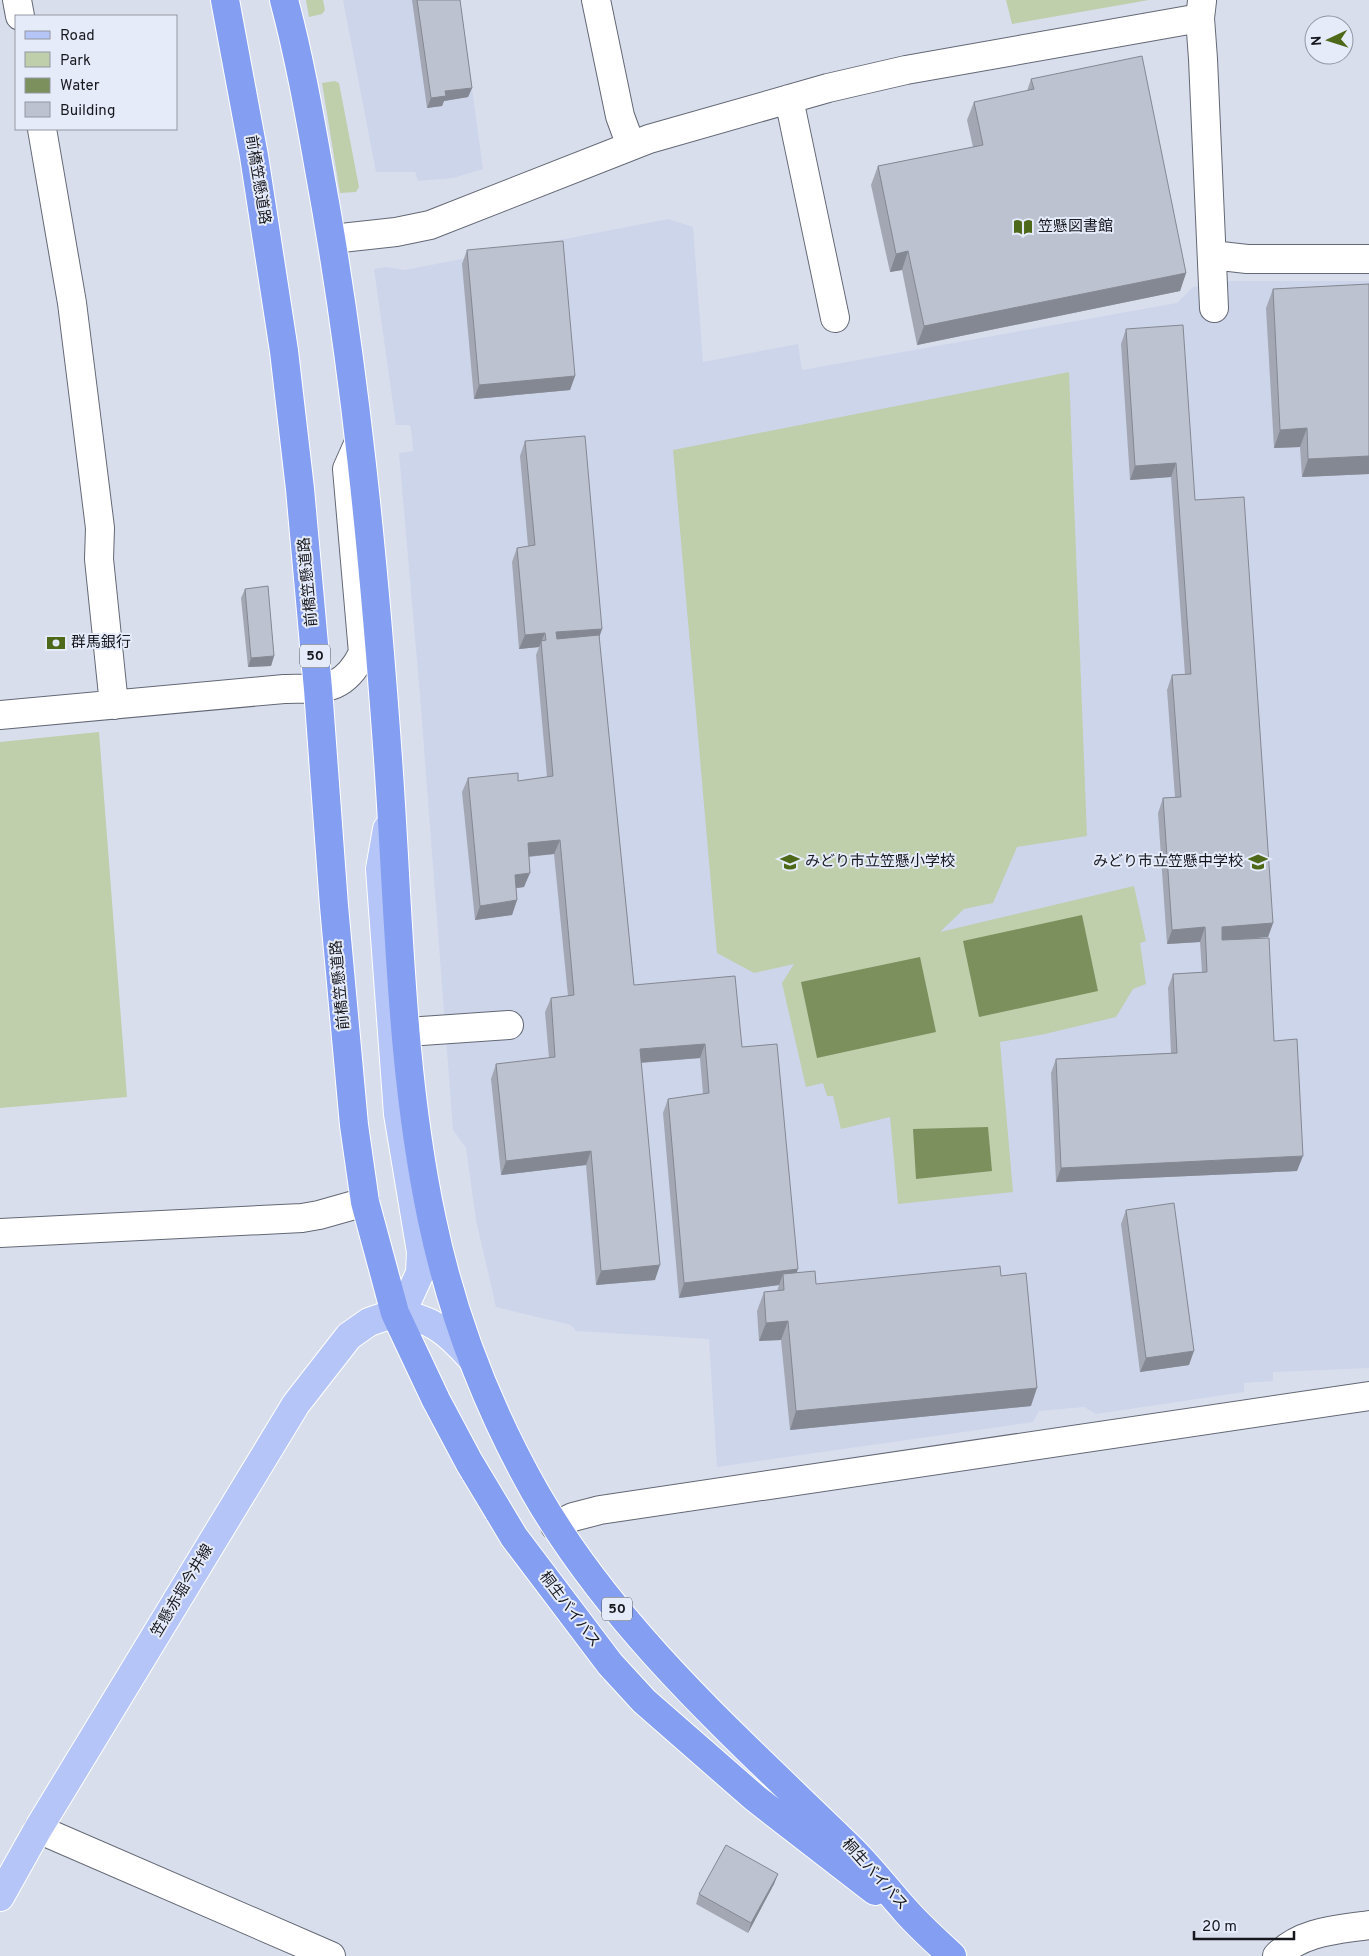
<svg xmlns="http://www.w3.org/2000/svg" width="1369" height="1956" font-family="Overpass,'Noto Sans JP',sans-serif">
<rect width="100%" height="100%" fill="#d9deed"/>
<path fill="#cdd5eb" d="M343 0H460L483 169 453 178 418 181 415 172H376Z
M668 219 693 227 703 362 798 344 802 370 1177 303 1193 287 1230 281H1369V1368L1273 1372V1381L1244 1383V1392L1096 1414 1084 1407 1039 1411 1033 1422 717 1467 709 1339 576 1331 571 1325 496 1307 476 1220 466 1148 453 1130 420 695 399 453 413 451 412 437 410 425H396L374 269 387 267 405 270Z"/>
<path fill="#bfceab" d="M306 0H323L325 10 322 14 309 17Z
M1006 0H1149L1012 24Z
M335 81 339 83 359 187 356 192 340 193 322 83Z
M1069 372 1087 836 1017 847 993 903 964 909 940 932 1134 886 1146 941 1140 943 1146 984 1133 989 1116 1017 1045 1034 1000 1042 1013 1192 898 1204 890 1117 841 1129 833 1096H827L823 1083 806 1087 782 983 794 964 754 973 717 953 673 450Z
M99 732 127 1097 0 1108V742Z"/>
<path fill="#7b905d" d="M1082 915 1098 991 979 1017 963 941Z
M920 957 936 1032 817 1058 801 982Z
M988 1127 992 1171 916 1179 913 1129Z"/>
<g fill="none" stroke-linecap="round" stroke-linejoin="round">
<g stroke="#636874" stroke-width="30">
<path id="minor" d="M17 0 20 16
M596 0 620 116 631 146
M1202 1 1200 18 1203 59 1214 308
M789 99 835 318
M42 129 72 303 84 399 100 528 99 559 114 705
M332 239 396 232 430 225 649 139 828 88 906 70 1200 18
M1212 255 1247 259H1369
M0 715 284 689C323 688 343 693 363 653L347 469 359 442
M407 1032 509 1025
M0 1233 302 1218 319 1215 365 1202
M555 1526 573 1517 600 1510 1369 1396
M38 1829 331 1956
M1277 1956C1302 1931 1336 1930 1369 1925"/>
</g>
<g stroke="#fff" stroke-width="30">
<path id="major" d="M395 1313C431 1318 447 1331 471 1358
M0 1897 38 1829 296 1404 349 1336 369 1322 395 1313 409 1297 420 1273 421 1252 398 1114 380 869 387 829"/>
</g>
<g stroke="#fff" stroke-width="30">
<path id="highway" d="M225 0 254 156 284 351 300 489 318 689 334 906 354 1125 365 1202 395 1313 436 1400 469 1462 514 1537 610 1664 644 1701 755 1798 875 1891
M284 0C299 56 309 112 319 169 355 364 374 561 388 759 399 912 400 1069 432 1220 452 1315 487 1407 535 1492 614 1630 735 1736 848 1846 869 1866 886 1889 906 1911 920 1927 936 1941 952 1956"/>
</g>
<use href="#minor" stroke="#fff" stroke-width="28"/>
<use href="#major" stroke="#b5c5f7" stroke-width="28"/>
<use href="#highway" stroke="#849ef2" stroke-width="28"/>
</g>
<path fill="#a3a7b3" d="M412 0H460L472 88 468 97 444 101 442 106 427 108Z
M1031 79 1186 273 1180 291 917 345 902 270 890 272 871 185 878 166 973 147 967 120 974 102 1027 91Z
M467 250 575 376 570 390 474 399 462 264Z
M1369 284V474L1302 477 1300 447 1274 448 1266 308 1273 289Z
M1126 329 1195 500 1273 923 1268 937 1254 938 1274 1041 1297 1171 1056 1182 1051 1073 1056 1059 1171 1053 1168 988 1173 974 1202 972 1200 942 1167 944 1158 813 1163 798 1175 797 1167 690 1172 675H1185L1171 477 1130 480 1121 344Z
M525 441 602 629 599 638 634 985 742 1047 797 1273 816 1284 1001 1276 1031 1406 790 1430 781 1340 759 1341 757 1311 764 1292 777 1291 779 1285 679 1298 663 1113 668 1099 703 1094 700 1058 641 1063 655 1280 596 1285 586 1165 501 1175 491 1079 496 1064 549 1058 545 1012 551 998 568 996 554 854 529 857 524 887 516 888 517 900 512 915 475 920 462 792 468 778 518 781 547 777 536 655 539 647 519 649 512 562 517 548 528 546 520 456Z
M245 589 274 656 271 666 248 667 241 598Z
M1126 1210 1189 1365 1140 1372 1121 1224Z
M778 1874 774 1884 748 1933 696 1904 699 1894Z"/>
<path fill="#848892" d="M472 88 468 97 444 101 442 106 427 108 431 98 445 91Z
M908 251 902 270 890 272 896 254Z
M1186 273 1180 291 917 345 924 326Z
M575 376 570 390 474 399 479 385Z
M1307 428 1300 447 1274 448 1280 430Z
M1369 456V474L1302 477 1308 459Z
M1176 463 1171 477 1130 480 1135 466Z
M602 629 597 643 551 647 556 632Z
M545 633 539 647 519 649 525 635Z
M274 656 271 666 248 667 251 658Z
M560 840 554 854 522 857 528 843Z
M530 873 524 887 510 889 515 875Z
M517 900 512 915 475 920 480 906Z
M1273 923 1268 937 1216 941 1222 927Z
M1205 927 1200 942 1167 944 1172 930Z
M705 1044 700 1058 635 1063 640 1049Z
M591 1151 586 1165 501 1175 506 1161Z
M1303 1156 1297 1171 1056 1182 1061 1168Z
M660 1265 655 1280 596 1285 601 1271Z
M798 1269 793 1283 783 1274 779 1285 679 1298 684 1283Z
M788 1321 781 1340 759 1341 766 1323Z
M1194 1351 1189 1365 1140 1372 1146 1358Z
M1037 1388 1031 1406 790 1430 796 1411Z
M778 1874 774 1884 748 1933 751 1923Z"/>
<path fill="#bdc2d0" stroke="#848892" d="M417 0H460L472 88 445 91 446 96 431 98Z
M1142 56 1186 273 924 326 908 251 896 254 878 166 983 145 974 102 1034 89 1031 79Z
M563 241 575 376 479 385 467 250Z
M1369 284V456L1308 459 1307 428 1280 430 1273 289Z
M1183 325 1195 500 1244 497 1273 923 1222 927V940L1269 938 1274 1041 1297 1039 1303 1156 1061 1168 1056 1059 1177 1053 1173 974 1207 972 1205 927 1172 930 1163 798 1181 797 1172 675 1191 674 1176 463 1135 466 1126 329Z
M585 436 602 629 556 632 557 639 599 635 634 985 735 976 742 1047 777 1044 798 1269 684 1283 668 1099 709 1093 705 1044 640 1049 660 1265 601 1271 591 1151 506 1161 496 1064 555 1057 551 998 574 995 560 840 528 843 530 873 515 875 517 900 480 906 468 778 518 773V781L553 776 541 641 546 640 545 633 525 635 517 548 535 545 525 441Z
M268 586 274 656 251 658 245 589Z
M1174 1203 1194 1351 1146 1358 1126 1210Z
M1000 1266 1001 1276 1026 1273 1037 1388 796 1411 788 1321 766 1323 764 1292 784 1290 783 1274 815 1271 816 1284Z
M726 1845 778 1874 751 1923 699 1894Z"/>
<defs>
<g id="library-bare" transform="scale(1.5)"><path d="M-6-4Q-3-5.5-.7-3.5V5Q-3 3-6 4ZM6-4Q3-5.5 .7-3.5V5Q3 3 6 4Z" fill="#4e681a" stroke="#e6ebfa" stroke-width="2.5" paint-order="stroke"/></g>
<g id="bank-bare" transform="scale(1.5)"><path d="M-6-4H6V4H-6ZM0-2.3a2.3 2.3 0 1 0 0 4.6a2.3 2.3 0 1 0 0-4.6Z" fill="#4e681a" stroke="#e6ebfa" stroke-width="2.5" paint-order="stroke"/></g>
<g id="school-bare" transform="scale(1.5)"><path d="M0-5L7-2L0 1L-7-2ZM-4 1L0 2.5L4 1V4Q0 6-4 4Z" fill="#4e681a" stroke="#e6ebfa" stroke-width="2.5" paint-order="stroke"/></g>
</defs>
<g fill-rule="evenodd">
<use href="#library-bare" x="1023" y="227"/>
<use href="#bank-bare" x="56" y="643"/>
<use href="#school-bare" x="790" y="862"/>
<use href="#school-bare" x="1258" y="862"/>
</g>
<g text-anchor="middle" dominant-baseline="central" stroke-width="4" stroke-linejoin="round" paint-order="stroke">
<g fill="#e6ebfa" stroke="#54575f" stroke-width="1">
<rect x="300" y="644.5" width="30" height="23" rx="4"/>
<rect x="602" y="1597.5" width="30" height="23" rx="4"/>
</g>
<g font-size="14" font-weight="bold" fill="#16181d">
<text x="315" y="656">50</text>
<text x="617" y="1609">50</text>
</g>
<g font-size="15" fill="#16181d" stroke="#e6ebfa">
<text transform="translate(257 180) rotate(81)">前橋笠懸道路</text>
<text transform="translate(309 582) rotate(-95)">前橋笠懸道路</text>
<text transform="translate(341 985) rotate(-95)">前橋笠懸道路</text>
<text transform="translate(183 1591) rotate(-59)">笠懸赤堀今井線</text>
<text transform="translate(569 1610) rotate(53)">桐生バイパス</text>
<text transform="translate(874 1875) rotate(48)">桐生バイパス</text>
</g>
<g font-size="15" fill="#16181d" stroke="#e6ebfa" text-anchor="start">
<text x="1038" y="227">笠懸図書館</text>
<text x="71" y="643">群馬銀行</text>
<text x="805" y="862">みどり市立笠懸小学校</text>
<text x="1243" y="862" text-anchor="end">みどり市立笠懸中学校</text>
</g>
</g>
<rect x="15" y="15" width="162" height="115" fill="#e6ebfa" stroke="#9397a2"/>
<rect x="25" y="31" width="25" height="8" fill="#b5c5f7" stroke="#9397a2"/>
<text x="60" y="40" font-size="15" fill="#16181d">Road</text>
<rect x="25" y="52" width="25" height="15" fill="#bfceab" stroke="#9397a2"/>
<text x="60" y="65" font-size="15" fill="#16181d">Park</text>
<rect x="25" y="78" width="25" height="15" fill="#7b905d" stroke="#9397a2"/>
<text x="60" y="90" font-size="15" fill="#16181d">Water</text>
<rect x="25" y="102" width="25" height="15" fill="#bdc2d0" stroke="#9397a2"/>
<text x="60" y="115" font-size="15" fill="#16181d">Building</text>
<g transform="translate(1329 40) rotate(266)"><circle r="24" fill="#e6ebfa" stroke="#9397a2"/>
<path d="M0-4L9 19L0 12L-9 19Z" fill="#4e681a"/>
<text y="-8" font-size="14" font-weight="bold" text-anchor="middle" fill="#16181d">N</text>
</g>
<path d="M1194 1931v8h100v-8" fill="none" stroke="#16181d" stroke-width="2.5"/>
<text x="1202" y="1931" font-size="15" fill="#16181d" stroke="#e6ebfa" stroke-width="4" paint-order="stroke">20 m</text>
</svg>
